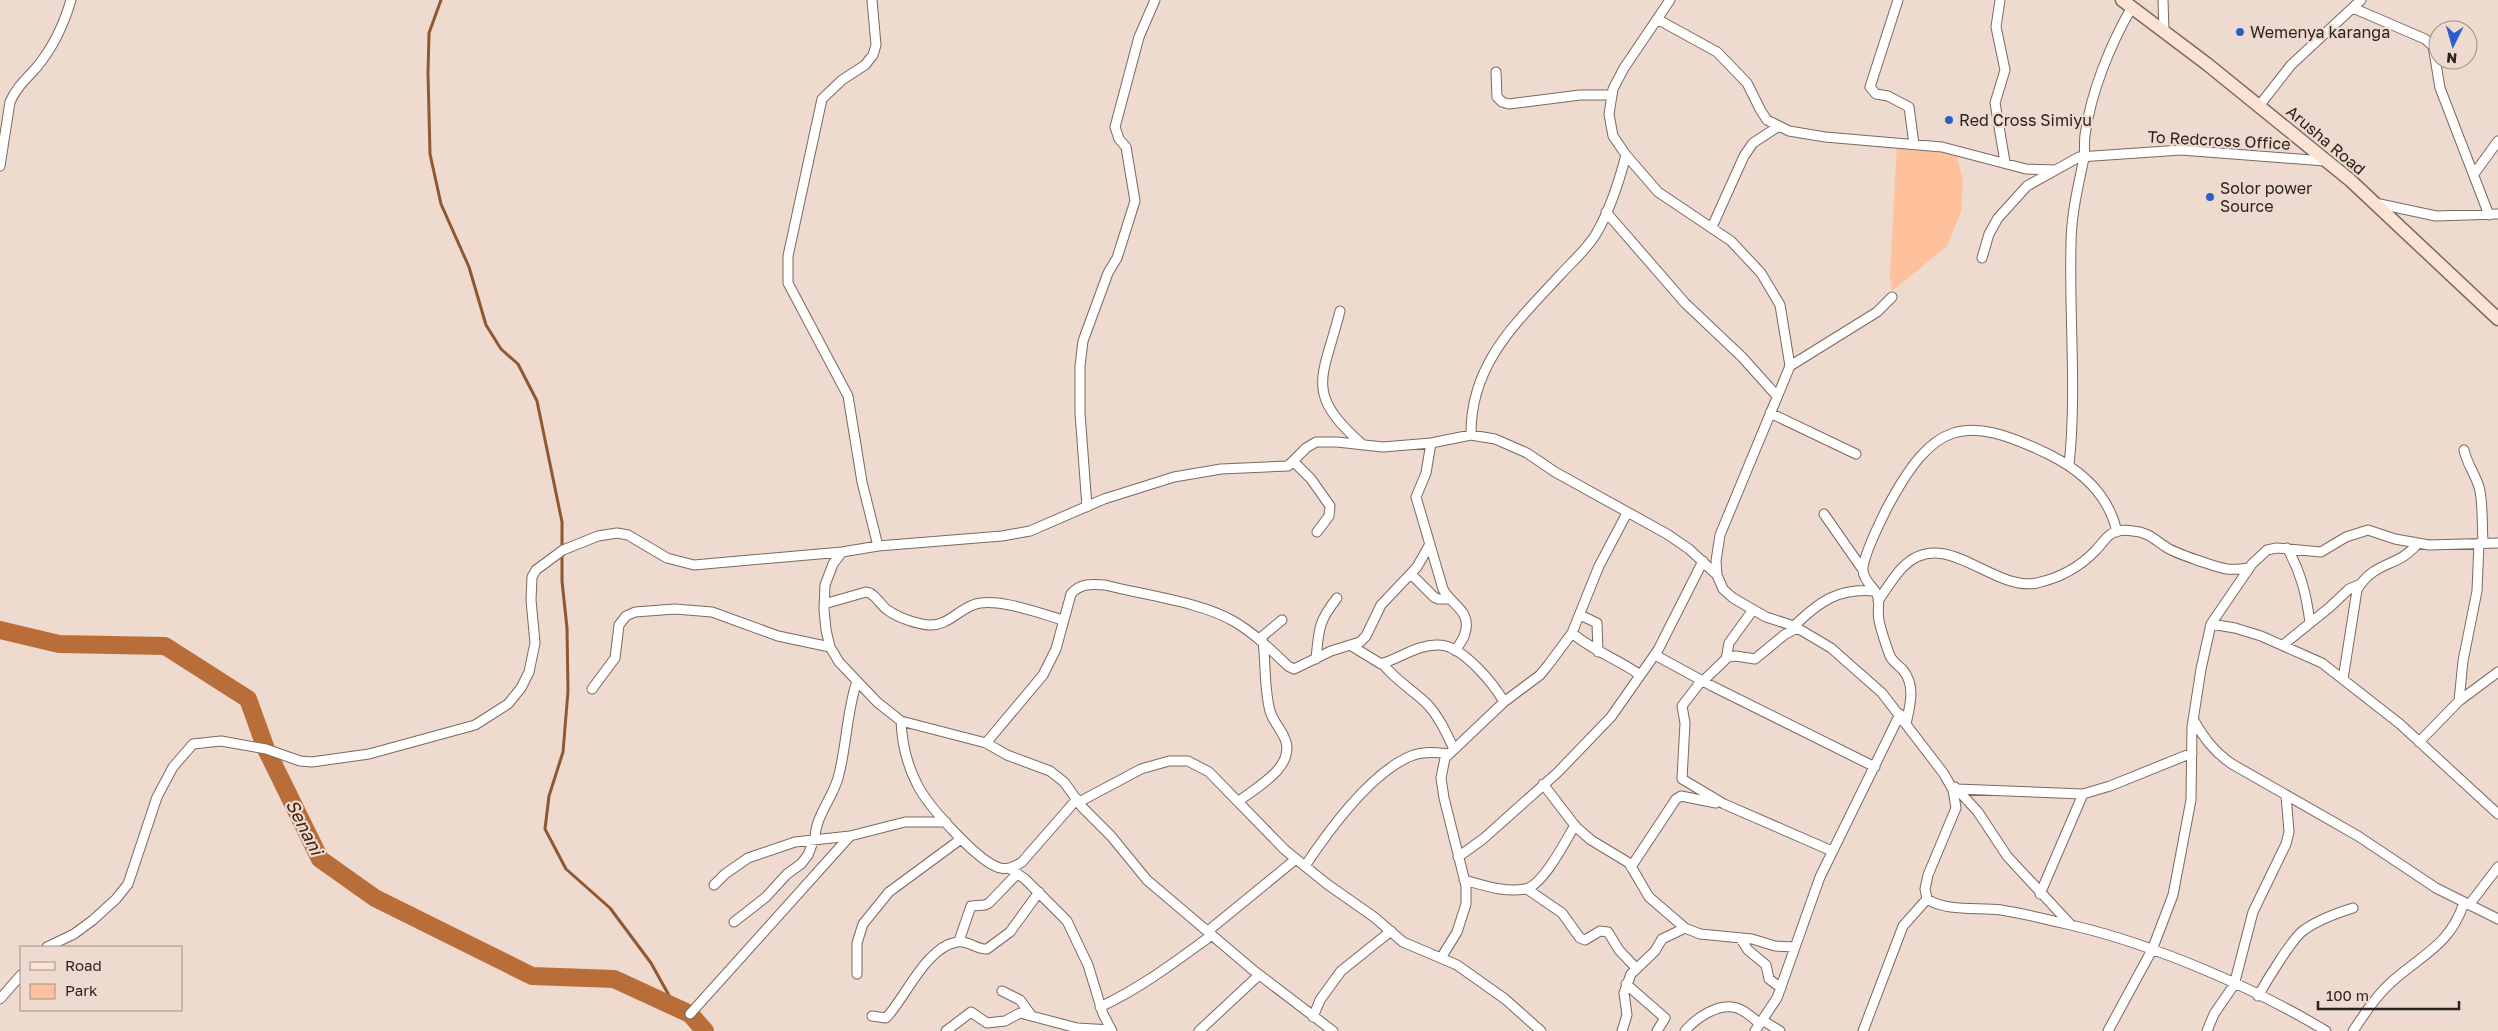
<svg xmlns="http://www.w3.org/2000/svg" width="2498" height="1031" font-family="'Golos Text',sans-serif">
<rect width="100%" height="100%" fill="#eedace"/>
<path fill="#fec19b" d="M1897 143 1957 155 1963 182 1961 212 1947 246 1892 291 1890 275Z"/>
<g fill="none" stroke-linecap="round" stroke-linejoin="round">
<path stroke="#8e5832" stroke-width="3" d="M441 0 429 33 428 73 430 154 441 204 469 267 486 325 501 349 518 364 537 401 562 522V581L567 628 568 691 563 752 549 796 545 829 566 869 610 908 651 963 676 1008"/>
<path stroke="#b96e3a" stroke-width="18" d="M0 630 59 644 165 646 248 699 266 749 320 859 375 898 532 976 614 979 690 1014 705 1031"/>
<g stroke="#7b695f" stroke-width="11">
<path id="street" d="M872 0 876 45 873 55 865 65 842 80 822 99 788 256V283L848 396 862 482 878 546
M1670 0 1624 68 1613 89 1609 114 1613 136 1626 155 1658 192 1731 241 1761 273 1780 305 1790 366 1720 535 1716 561 1717 575 1723 589 1733 598 1766 617 1794 626 1831 648 1882 693 1944 774 1953 790 1956 808 1928 875 1925 889 1927 899C1947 912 1978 907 2001 910 2026 914 2050 920 2075 926 2155 945 2255 988 2326 1031
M1898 0 1870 87 1876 94 1888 96 1909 107 1914 144
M2000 0 1996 27 2005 70 1995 103 2005 162
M2163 0 2164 31
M2353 8 2425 39 2433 46 2440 88 2489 215
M1657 19 1717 52 1747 83 1761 111 1767 120 1789 131 1825 137 1942 147 2026 169 2055 170
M1496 72 1497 97 1502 102 1509 104 1580 95H1612
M2259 106 2291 65 2361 0
M0 166 10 102C16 88 26 79 36 68 52 49 64 24 71 0
M2474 174 2498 141
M2375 203 2436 216 2498 214
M1606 212 1685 303 1742 357 1777 396
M1712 227 1744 156 1753 143 1779 126
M1982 258 1989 234 1998 218 2027 186 2079 157 2181 150 2325 161
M1340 311C1323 379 1303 392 1363 445
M1790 366 1877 312 1892 297
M1770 413 1856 454
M1471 435C1470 364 1516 323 1561 274 1573 261 1587 249 1596 234 1610 210 1619 182 1626 155
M1431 443 1426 473 1416 497 1443 589C1451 605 1472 611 1465 633 1464 640 1458 644 1456 651
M2464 450C2467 465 2477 476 2480 491 2483 508 2482 526 2483 543
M1294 462 1311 479 1330 506 1329 516 1317 532
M2069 465C2077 392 2069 318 2071 245 2071 215 2078 187 2084 158 2085 151 2084 143 2085 135 2091 92 2110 45 2132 7
M1087 507 1080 413V366L1083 341 1108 273 1117 258 1135 201 1126 147 1119 139 1115 127 1139 37 1155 0
M1824 514 1863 570
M2287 548C2301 572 2306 594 2310 622
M842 552 833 564 825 585 824 610 826 630 830 647 839 662 877 702 901 721 986 743 1007 755 1050 771 1064 782 1082 807 1111 836 1147 880 1253 970 1333 1031
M1411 574 1434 597 1438 599H1450
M1878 601C1886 590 1893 577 1903 567 1945 525 1992 592 2037 583 2059 578 2080 567 2096 550 2101 545 2105 538 2111 534 2117 530 2127 530 2133 531 2148 532 2155 540 2166 547 2174 553 2216 567 2227 569 2234 570 2242 569 2249 568
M824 604 866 592C876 593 880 606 889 611 899 618 917 624 929 625 947 626 957 611 973 605 995 596 1041 614 1063 620
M1580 615 1597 623 1598 652
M2211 624 2235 628 2261 636 2322 663 2400 724 2498 814
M1794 626C1820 601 1838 588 1875 591
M1572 633C1593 651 1618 659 1640 675
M1259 639 1282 620
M1350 645 1381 664C1400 658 1419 644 1439 645 1462 645 1494 684 1504 702
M2283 645 2330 607 2349 589 2361 584
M1655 655 1712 686 1875 767
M1316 659C1319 629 1318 622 1337 598
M1726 659 1729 643 1753 610
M1382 663C1395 680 1413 690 1428 705 1440 718 1446 733 1454 749
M2343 679 2357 590C2374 560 2399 568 2418 543
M1702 680 1682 706 1685 723 1682 779 1724 804 1832 851
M1703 681 1728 657 1736 656 1755 659 1784 635 1797 628
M592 689 615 658 619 625 626 616 635 612 675 609 712 612 778 636 830 647
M2459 701 2463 661 2477 591 2479 543
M2193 719C2204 738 2214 752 2232 764L2358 836 2436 888 2498 919
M901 721C902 744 906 763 917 784 927 805 978 862 1000 868 1008 870 1016 866 1022 862L1077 799
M1906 724C1910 705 1916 686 1903 670 1898 665 1893 662 1890 656 1886 645 1881 631 1879 620 1877 612 1880 604 1878 597 1875 587 1864 582 1863 571 1862 559 1881 520 1887 508 1933 422 1963 412 2050 455 2082 471 2109 496 2117 532
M2419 742 2459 701 2498 672
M986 743 1043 675 1056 649 1071 594C1080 583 1092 584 1105 585 1143 595 1202 602 1235 622 1255 634 1271 650 1288 666L1294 669 1331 651 1360 642 1366 636 1381 605 1417 567 1430 544
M1543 784 1576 827 1591 840 1629 863 1649 897 1685 928 1700 934 1752 939 1775 946 1795 947
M1955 787 1978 812 2007 856 2071 925
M1957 789 2083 794 2110 786 2192 753
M1239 801C1257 787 1293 768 1286 742 1283 731 1273 722 1270 711 1264 689 1266 665 1263 642
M1079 802 1141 769 1169 761H1188L1209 772 1285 850 1327 884 1374 917 1403 942 1457 965 1505 999 1541 1031
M815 839C815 817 832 799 838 778 847 746 846 714 857 681
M1458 857 1483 839 1557 773 1611 717 1658 650 1703 561
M1305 866C1329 830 1370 773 1411 756 1423 751 1436 752 1449 754
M1631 867 1676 799 1681 796 1716 803
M1009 868 1025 879 1067 921 1088 965 1103 1014 1112 1031
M1464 880C1483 885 1505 893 1525 889 1543 886 1566 840 1575 825
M714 885 725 874 748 858 795 842 850 836 905 822H946
M1527 889 1562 913 1580 938 1585 940 1600 931 1608 932 1619 950 1636 968
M2040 894 2083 794
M2469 905 2498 867
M734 922 766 897 787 874 801 864 808 855 814 839
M1208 931 1296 859
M1740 938 1748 950 1766 965 1769 979 1781 988
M959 941 971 906 985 905 989 903 1017 874
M47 947 74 934 93 920 116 899 128 884 157 797 173 767 193 744 221 741 266 749 300 761 312 762 369 754 475 725 508 704 521 688 529 672 535 643 531 600 532 577 536 570 563 550 598 536 617 533 628 535 667 558 694 565 842 552 878 546 1002 536 1030 531 1104 499 1174 477 1221 469 1288 466 1306 448 1316 442H1337L1383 447 1431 443 1471 435 1495 439 1527 453 1555 472 1667 534 1689 549 1717 575
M1441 958 1457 932 1466 904V886L1444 798 1441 778 1445 758 1504 702 1540 675 1549 664 1572 633 1599 566 1627 513
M857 974V943L863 924 889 892 961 839
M1626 984 1665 1018 1657 1031
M1002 991 1020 1000 1031 1015
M2258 996C2266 982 2293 937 2304 930 2318 920 2337 913 2353 908
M0 999 21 975
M1100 1007C1141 988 1176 961 1212 935
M690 1014 850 836
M872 1016 886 1018C906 997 926 947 957 942 968 940 977 950 987 949L1010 932 1039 892
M1313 1017 1320 1000 1341 971 1391 931
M1762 1020 1780 1031
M946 1031 971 1012 987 1023 1005 1021 1020 1013 1077 1028 1111 1030
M1199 1031 1259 975
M1622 1031 1627 1015 1624 993 1631 974 1655 951 1662 939 1685 928
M1685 1031C1696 1018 1719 1002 1737 1008 1746 1011 1753 1018 1760 1024
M1755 1031 1777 998 1820 877 1900 714
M1863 1031 1903 926 1927 899
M2108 1031 2152 950 2173 895 2191 800 2192 727 2201 669 2211 624 2252 564 2267 550 2277 548 2321 552 2346 537 2368 530 2395 539 2429 545 2498 543
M2207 1031 2214 1014 2234 985 2253 912 2286 844 2289 832 2286 795
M2353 1031C2365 1013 2378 993 2395 979 2425 953 2450 944 2464 903"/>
</g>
<g stroke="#7b695f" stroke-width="15">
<path id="secondary" d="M2122 0 2207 64 2350 180 2498 319"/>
</g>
<use href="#street" stroke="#fff" stroke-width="9"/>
<use href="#secondary" stroke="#fae3d4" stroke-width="12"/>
</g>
<g fill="#2b5dcb" stroke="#eedace" stroke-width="2">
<circle cx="2240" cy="32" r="5"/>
<circle cx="1949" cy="120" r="5"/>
<circle cx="2210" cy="197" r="5"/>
</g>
<g text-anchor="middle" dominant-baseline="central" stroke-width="4.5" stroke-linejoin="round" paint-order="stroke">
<g font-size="16" fill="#2a231e" stroke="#eedace" text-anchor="start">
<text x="2250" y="32">Wemenya karanga</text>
<text x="1959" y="120">Red Cross Simiyu</text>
<text x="2220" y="188">Solor power<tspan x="2220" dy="18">Source</tspan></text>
</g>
<g font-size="16" fill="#2a231e" stroke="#eedace">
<text transform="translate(2219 140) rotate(3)">To Redcross Office</text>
<text transform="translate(2326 140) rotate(40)">Arusha Road</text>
</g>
<g font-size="18" font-style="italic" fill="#40200a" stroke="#eedace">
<text transform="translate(305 827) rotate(63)">Senani</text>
</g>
</g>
<rect x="20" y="946" width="162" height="65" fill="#eedace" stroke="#a09188"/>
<rect x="30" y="962" width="25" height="8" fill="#fae3d4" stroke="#a09188"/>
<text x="65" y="971" font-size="15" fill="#2a231e">Road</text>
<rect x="30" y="984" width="25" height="15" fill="#fec19b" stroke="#a09188"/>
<text x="65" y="996" font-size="15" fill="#2a231e">Park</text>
<g transform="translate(2453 45) rotate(185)"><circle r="24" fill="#eedace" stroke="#a09188"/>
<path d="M0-4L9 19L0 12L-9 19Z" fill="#2b5dcb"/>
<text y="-8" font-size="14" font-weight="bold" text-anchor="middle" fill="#2a231e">N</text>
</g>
<path d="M2318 1001v8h141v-8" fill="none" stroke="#2a231e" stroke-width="2.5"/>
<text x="2326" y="1001" font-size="15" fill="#2a231e" stroke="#eedace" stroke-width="4" paint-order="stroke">100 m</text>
</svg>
